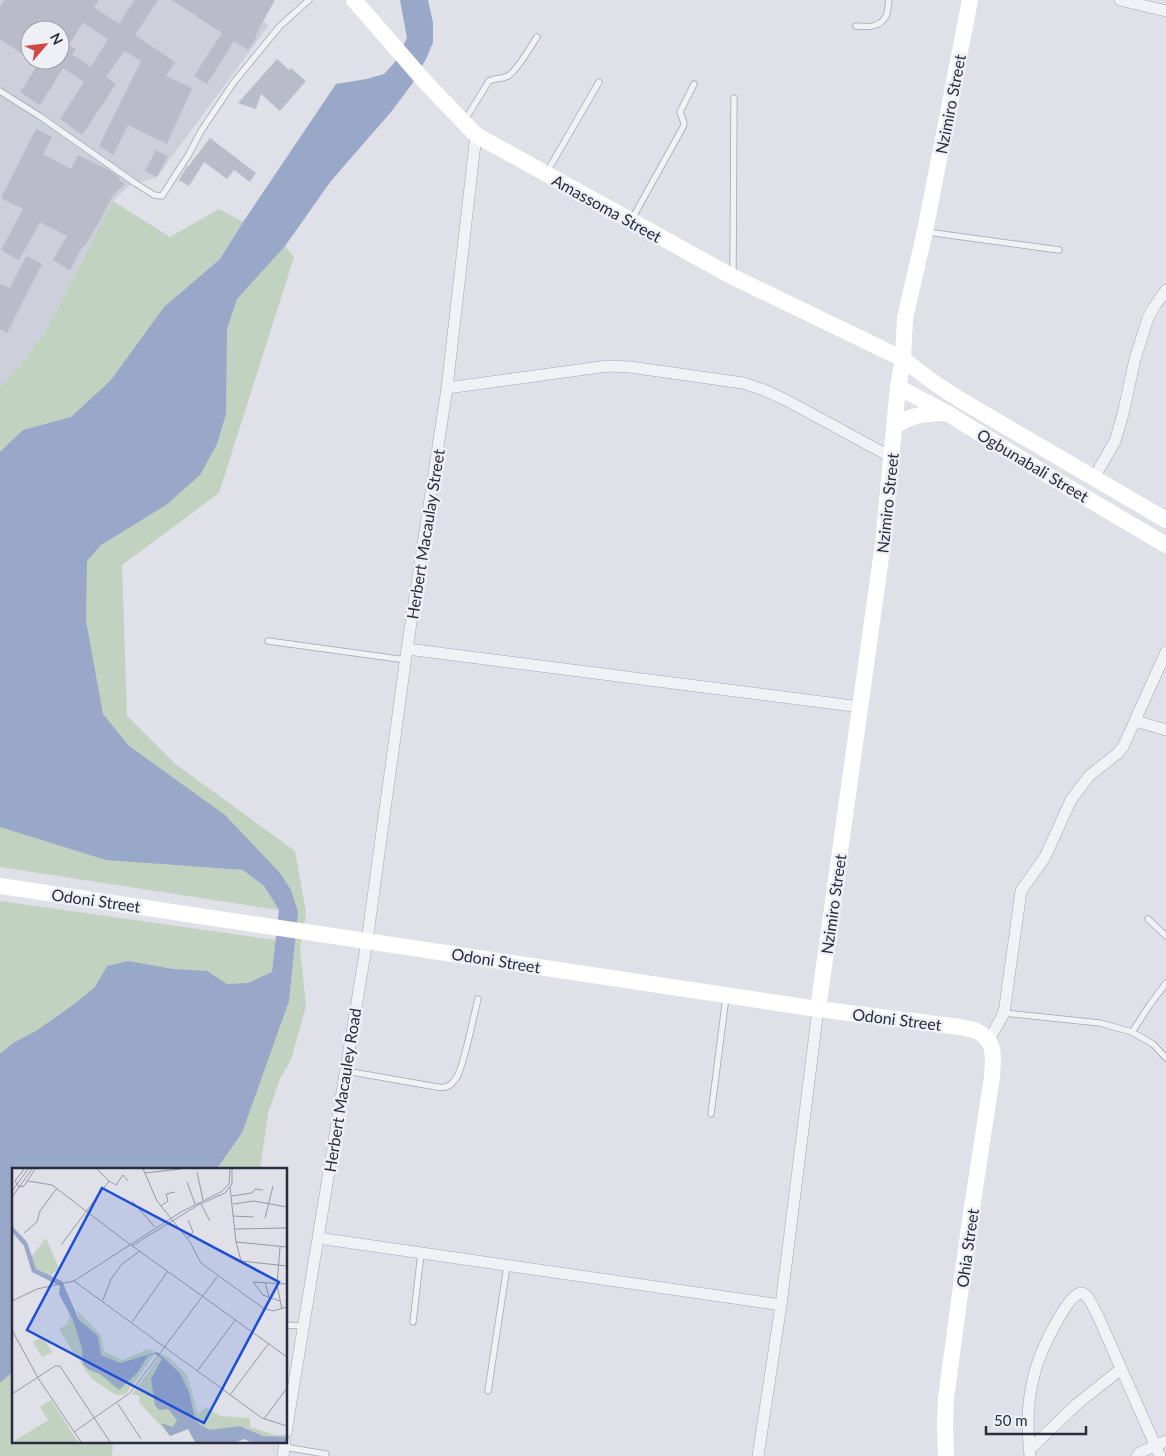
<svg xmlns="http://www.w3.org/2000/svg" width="1166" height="1456" font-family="Lato,sans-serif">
<rect width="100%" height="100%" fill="#dfe0e8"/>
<path fill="#cdcfda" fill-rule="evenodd" d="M0 0H226L269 25 157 177 130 185 113 201 46 331 20 366 0 388ZM30 30H60V60H30Z"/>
<path fill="#c1d2c0" d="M113 201 170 237 219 209 243 222 220 259 164 307 0 573V388L20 366 46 331Z
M285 246 294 257 219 493 122 565 127 716 174 763 295 851 306 913 300 949 306 1006 291 1060 280 1079 268 1113 260 1170H216L242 1133 298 912 219 841 13 647 191 340Z
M0 739 161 864 243 870 264 886 279 910 0 867Z
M0 901 276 940 272 972 14 1170 0 1337Z
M14 1371V1442H113L112 1456H0V1383Z"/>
<path fill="#99a7c8" d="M400 0H428L433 23V42L427 57 412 84 391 112 331 181 285 246 237 299 227 329 226 414 217 444 200 475 166 505 101 545 87 561 86 621 103 714 129 746 225 815 280 873 291 890 298 912 289 1001 242 1133 216 1170H14V1371L0 1383V1054L13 1043 36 1031 73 1005 95 987 107 966 128 961 173 969 207 971 227 984 248 983 272 972 279 910 264 886 243 870 106 860 0 827V452L23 430 71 417 111 380 164 307 220 259 243 222 336 84 367 79 384 74 395 62 407 38Z"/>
<path fill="#b9bbc8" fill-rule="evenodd" d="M5 0H99L94 7 119 24 134 0H158L135 35 175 62 166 76 192 88 167 144 128 125 113 155 99 146 141 61 124 51 106 77 116 84 82 135 60 119 84 82 63 68 40 105 20 92 41 60H60V30H30V59L0 39V7ZM83 23 108 39 91 67 72 54 76 49 69 45Z
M172 0H275L255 36 257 37 248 50 234 41 207 84 194 76 222 33Z
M277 59 289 70 291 68 306 81 280 111 261 94 256 109 238 103Z
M36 129 52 137 43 154 71 169 78 155 109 170 120 178 119 180 125 184 113 195 99 222 85 246H83L70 270 53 260 67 236 40 222 19 260 1 250 23 209 1 198Z
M210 138 256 173 250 182 234 170 227 179 204 162 189 186 179 180 187 166 188 167Z
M156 150 168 156 157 177 145 171Z
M26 256 42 264 7 333 0 329V284L10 288Z"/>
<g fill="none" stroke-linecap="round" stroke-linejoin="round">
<g stroke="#a4a6b2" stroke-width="7">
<path id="lane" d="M856 26C867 27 880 28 886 16 888 12 888 5 889 0
M0 91 41 117 135 183 154 195 162 196 189 154 201 131 234 82 280 26 309 0
M465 120 489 81C495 78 502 79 508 76 517 71 531 46 537 37
M547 172 599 82
M632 219 683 127 684 123 680 112 694 84
M927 232 1059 250
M733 275 734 98
M268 641 406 660
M1148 919 1166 936
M1004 1013 1100 1023 1132 1032 1153 1044 1166 1058
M1132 1032 1149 1006 1166 983
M346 1071 437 1087C443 1088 450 1087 454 1081 459 1076 461 1067 463 1060 469 1040 473 1019 478 999
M711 1114 726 997
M413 1322 421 1253
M286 1325 303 1326
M488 1391 507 1266
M284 1447 326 1454"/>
</g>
<g stroke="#a4a6b2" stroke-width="12">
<path id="street" d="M1120 0 1166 11
M447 388 608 366 630 367 743 383 764 390 786 400 891 457
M1094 478 1115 441 1123 414 1135 359 1148 318 1154 307 1166 290
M407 649 861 707
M1136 721 1166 730
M989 1040 1004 1013 1021 891 1045 857 1071 800 1089 776 1118 753 1123 747 1166 652
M318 1238 781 1305
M286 1432 367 941 407 649 447 388 476 135
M1029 1450 1077 1404 1121 1369
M283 1456 285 1442
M758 1456 781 1305 818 1009
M1030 1456C1028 1436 1027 1415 1030 1395 1032 1384 1034 1372 1038 1362 1042 1350 1069 1290 1082 1293 1089 1295 1093 1308 1097 1314L1160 1456
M1137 1456 1141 1452 1166 1441"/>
</g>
<use href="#lane" stroke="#f1f2f6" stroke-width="5.5"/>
<use href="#street" stroke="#f1f2f6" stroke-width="11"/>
<path stroke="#fff" stroke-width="16" d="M354 0 427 84 476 135 733 277 903 359 933 382 959 399 1166 520
M898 387 947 413 1044 473 1166 545
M895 426C913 414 924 414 945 413
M0 886 818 1009 960 1027C965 1028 972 1029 976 1031 997 1040 993 1059 992 1077L969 1227 946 1398 945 1422 946 1456
M818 1009 883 543 898 387 903 359 905 318 925 231 970 0"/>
</g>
<g text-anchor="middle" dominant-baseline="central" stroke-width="5" stroke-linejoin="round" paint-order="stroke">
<g font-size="16" fill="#282c3f" stroke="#eef0f6">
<text transform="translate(950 104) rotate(-79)">Nzimiro Street</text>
<text transform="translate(607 208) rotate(29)">Amassoma Street</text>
<text transform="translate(1033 465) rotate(31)">Ogbunabali Street</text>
<text transform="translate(887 503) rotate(-84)">Nzimiro Street</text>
<text transform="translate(425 534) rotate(-81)">Herbert Macaulay Street</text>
<text transform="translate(96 900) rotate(8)">Odoni Street</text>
<text transform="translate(833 904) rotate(-82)">Nzimiro Street</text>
<text transform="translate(496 960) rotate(9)">Odoni Street</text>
<text transform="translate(897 1019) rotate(7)">Odoni Street</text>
<text transform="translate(342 1090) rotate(-81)">Herbert Macauley Road</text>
<text transform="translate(967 1248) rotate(-82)">Ohia Street</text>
</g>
</g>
<g transform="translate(12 1168)">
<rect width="275" height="275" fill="#dfe0e8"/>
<path d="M34 70 47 100 38 108 24 101 19 89ZM65 142 89 167 92 183 110 192 137 181 157 189 175 207 186 246 194 239 208 248 238 250V259L263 267H275V274L249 270H203L183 252 168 205 142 184 101 205 69 160ZM58 146 81 194 130 198 136 188 143 186 114 226 104 227 80 211 63 187 47 161 55 156ZM30 168 40 184 30 189 21 174ZM147 189 151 191 183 274 176 261 158 268 127 234 128 228 120 226ZM39 232 66 274H1L36 252 28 239Z" fill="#c1d2c0"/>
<path d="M0 58 15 74 24 101 50 113 67 152 86 168 89 187 108 195 145 184 168 205 177 224 183 252 189 257 198 262 228 258 251 268 275 269V274H238L233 271 224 274H183L176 261 158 268 149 255 161 259 165 252 156 241 147 242 143 237 139 211 150 191 143 186 136 188 126 204 107 222 88 206 77 202 71 196 70 180 61 152 47 126 48 118 20 104 12 78 0 64Z" fill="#99a7c8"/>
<path fill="none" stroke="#9698a4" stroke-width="1" d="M12 1 3 13 7 19 12 18 23 1M131 1 145 33 178 74 189 95 251 140 261 143 275 139M185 4 191 32M133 5 169 1M16 13 40 17 112 72 275 189M97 13 104 17 111 7 116 13M175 14 183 36M218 19 224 74 229 93 275 98M0 23 16 1M220 28 240 25 243 21 251 22M0 29 20 1M120 33 143 59M189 36 198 53M221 36 242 33 275 39M149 38 156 33 154 26 163 24M221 48 242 49M253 50 261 18M223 61 275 60M12 65 25 54 28 43 45 20M176 70 181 64 176 52M224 74 275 79M49 77 97 13 85 1M120 78 186 37 213 25 220 16V1M268 79 265 117 270 141M62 113 250 250 275 258M253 114 257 129M91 132 99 111 110 96 128 83M0 133 25 121 62 113 169 44 209 24 217 16 218 1M268 133 251 127 241 114 275 116M120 154 156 103M0 162 26 210 69 274M186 202 224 151M0 226 43 198H48L98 274M218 227 257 175M106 236 129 271M252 251 275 220M62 264 118 225 205 109"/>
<path fill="#1d4ed8" fill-opacity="0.15" stroke="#1d4ed8" stroke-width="2.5" d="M90 20 267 114 192 255 15 162Z"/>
<rect width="275" height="275" fill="none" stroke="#282c3f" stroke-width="2.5"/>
</g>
<g transform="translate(45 45) rotate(62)"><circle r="24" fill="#eef0f6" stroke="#9fa2ad"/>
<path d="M0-4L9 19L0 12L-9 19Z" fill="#ce4943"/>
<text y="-8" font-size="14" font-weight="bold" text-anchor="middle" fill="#282c3f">N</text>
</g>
<path d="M986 1426v8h100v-8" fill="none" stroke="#282c3f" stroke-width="2.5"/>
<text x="994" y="1426" font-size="15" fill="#282c3f" stroke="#eef0f6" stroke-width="4" paint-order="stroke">50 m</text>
</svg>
